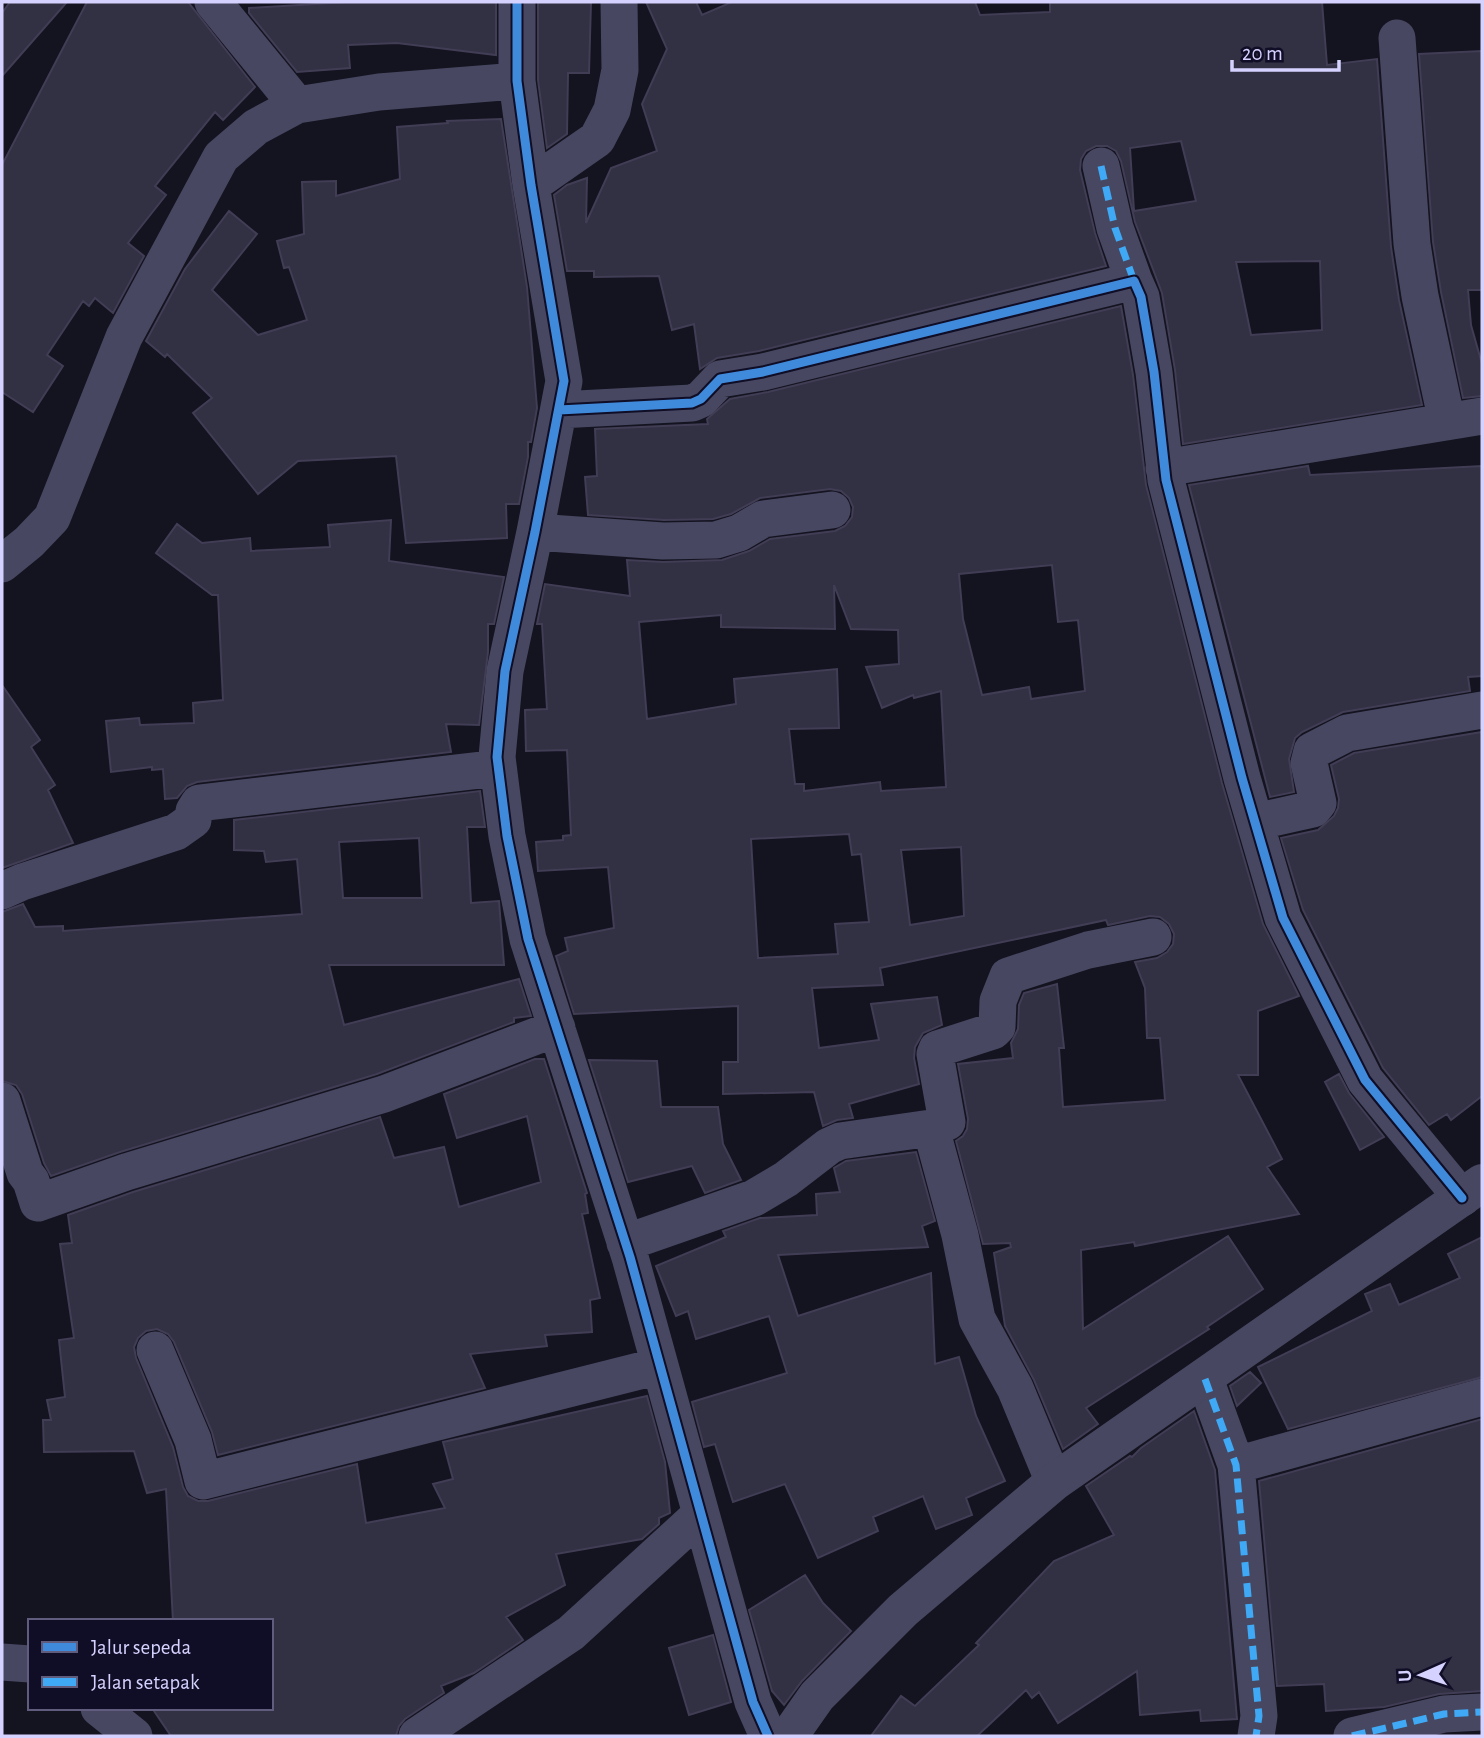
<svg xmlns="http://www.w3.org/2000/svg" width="1484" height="1738" font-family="'Alegreya Sans',sans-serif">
<rect width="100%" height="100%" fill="#141320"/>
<path fill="#323043" stroke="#403d55" stroke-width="2" fill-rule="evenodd" d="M10 2H67L2 76V13Z
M87 2H188L255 87 223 120 215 112 155 186 166 195 128 243 144 256 113 313 95 298 89 306 83 301 47 355 63 366 33 412 2 392V165Z
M349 2H496V55L397 43 348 45 350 68 297 72 249 13V8Z
M538 2H591L589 73H568L567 134 547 148 538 80Z
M646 2H696L702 15 732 2H975L980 15 1050 12V2H1322L1327 65 1377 59 1391 247 1399 300 1422 405 1183 444 1175 370 1162 293 1135 222 1121 161 1116 151 1107 146H1096L1086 151 1081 159 1080 170 1095 233 1106 266 759 351 717 358 700 369 694 324 672 330 659 276 594 277V271H567L554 195 567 185 587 178 586 223 611 168 657 151 642 104 667 49ZM1181 141 1196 201 1134 211 1130 148ZM1320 261 1322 330 1251 335 1236 262Z
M1482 51V290H1468L1471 325 1482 364V396L1463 398 1441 292 1433 242 1419 54Z
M501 119 527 287 537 408 531 442H528V457L519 504H506L507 538 406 543 396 456 298 461 258 494 193 413 212 398 167 354 165 357 146 341 185 269 229 211 257 234 212 290 258 335 307 320 289 267 284 268 277 241 304 234 302 182 336 181V196L400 179 397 127 448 123 447 121Z
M1121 306 1133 375 1146 485 1222 783 1263 924 1299 996 1258 1011V1075H1238L1282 1159 1267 1167 1299 1214 1135 1246 1134 1242 1081 1250 1083 1329 1228 1236 1263 1289 1207 1327 1209 1329 1086 1408 1098 1424 1063 1449 1034 1380 1005 1326 994 1253 1011 1247 1010 1243 983 1244 956 1141 963 1136 967 1129 968 1119 958 1064 1013 1058 1011 1043 1018 1029 1019 1005 1024 993 1057 984 1064 1048H1059L1063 1107 1165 1100 1160 1038H1147L1145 988 1135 962 1157 958 1167 952 1173 944 1174 934 1169 924 1160 917 1150 916 1108 925 1106 920 880 968 883 985 812 988 819 1048 879 1040 871 1004 937 997 942 1025 923 1033 915 1047 914 1058 919 1084 849 1104 853 1118 837 1120 823 1126 814 1092 723 1094V1062H738V1006L574 1014 556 956 568 951 565 938 614 928 608 867 538 871 536 842 563 840V836L571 835 567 750 526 751 525 710 547 709 542 624H537L545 584 630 596 627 560 663 562 722 560 749 551 770 539 835 531 845 526 852 517 853 507 849 498 841 491 830 489 760 498 731 514 713 519 664 520 588 515 585 477 597 476 595 429 708 424 707 419 730 399 768 392ZM1052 565 1058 622 1078 620 1085 691 1031 699 1029 687 982 695 963 619 959 574ZM834 585 851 629 898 630 899 664 866 667 882 708 913 695 914 698 941 691 946 787 881 791 880 782 804 791V784H795L789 729 839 728 837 669 734 679 736 704 647 719 639 622 721 615V627L835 629ZM849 834 852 855 861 854 869 922 835 924 838 954 758 958 751 839ZM961 847 964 916 910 925 901 850Z
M1308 466 1310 475 1482 466V676L1468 677 1470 691 1343 712 1302 732 1295 738 1289 759 1294 792 1270 797 1189 485Z
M391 520 389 561 504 577 494 624H488V652L479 725 446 724 451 752 197 782 187 786 177 798 165 799 163 769 152 770V767L111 772 106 721 139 718 140 725 194 723 193 703 223 700 218 595H212L156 553 177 524 202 543 250 538 251 551 330 547 328 525Z
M2 685 40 740 31 747 55 785 48 790 73 843 2 868Z
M1482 732V1096L1451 1120 1447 1114 1429 1125 1383 1068 1303 910 1281 838 1318 830 1334 816 1338 808 1339 799 1331 765 1354 753Z
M480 791 485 827H467L471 903 499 901 504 965H329L344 1025 519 979 531 1016 514 1018V1022L377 1074 120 1152 51 1176 44 1163 22 1094 16 1085 2 1081V912L23 904 35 927 63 926V931L302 914 297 859 266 862 264 851 234 850V820ZM419 838 422 898H343L339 842Z
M535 1059H544L587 1193 585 1194 588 1213 582 1214 600 1298 590 1300 592 1332 545 1335 547 1346 470 1354 485 1388 218 1455 212 1432 174 1342 168 1334 157 1329 146 1331 138 1338 134 1347 136 1358 173 1447 183 1487 188 1496 198 1501H208L357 1464 366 1523 445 1508 433 1484 453 1479 443 1442 647 1396 665 1462 670 1513 659 1518V1524L642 1539 556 1554 565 1585 506 1617 523 1640 474 1673 441 1686 444 1693 405 1719 399 1726 396 1736H171L152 1708H271V1621H173L166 1489 147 1493 134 1451 44 1452 43 1420H51L47 1400 65 1397 59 1340 74 1338 60 1244 72 1243 68 1215 133 1192 380 1117 394 1158 444 1147 459 1207 541 1182 527 1116 457 1138 444 1094Z
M589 1060 657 1061 661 1107H718L723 1144 741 1180 705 1193 692 1166 628 1182Z
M1339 1074 1349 1093 1384 1137 1360 1150 1325 1082Z
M916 1152 935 1221 922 1226 928 1247 778 1255 798 1316 931 1273 935 1364 959 1357 976 1416 1005 1481 966 1498 972 1515 936 1529 923 1496 873 1517 878 1531 818 1558 785 1484 733 1502 715 1444 704 1447 692 1402 787 1373 769 1316 696 1339 688 1311 676 1316 656 1266 726 1237 723 1231 760 1218 817 1215 816 1194 840 1192 834 1168 846 1161Z
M1482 1237V1377L1288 1429 1258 1367 1372 1311 1365 1294 1390 1284 1399 1305 1460 1278 1448 1254Z
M1250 1372 1261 1383 1237 1406 1230 1386Z
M1194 1411 1215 1470 1237 1719 1201 1721 1200 1710 1140 1715 1137 1671 1058 1723 1039 1692 1032 1698 1026 1690 977 1736H871L901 1696 915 1706 979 1645 976 1643 1054 1561 1114 1535 1086 1486 1130 1456 1132 1457 1141 1448Z
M1482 1419V1691L1439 1694 1384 1707 1326 1711 1324 1684 1277 1686 1259 1481Z
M805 1575 823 1603 851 1631 802 1681 784 1705 772 1691 749 1610Z
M713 1635 731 1702 689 1715 669 1648Z"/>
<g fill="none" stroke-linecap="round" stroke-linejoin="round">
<path stroke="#474761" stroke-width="37" d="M213 2 297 105
M517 2V81L531 185 564 381 535 532 505 671 497 757 507 836 528 939 630 1257 753 1702 768 1736
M1397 38 1412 244 1420 296 1447 422
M1101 166 1115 228 1134 281
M531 185 597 139 612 110 620 70 619 2
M559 410 692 403 701 399 720 379 763 372 1134 281 1141 297 1154 372 1166 480 1242 778 1283 918 1365 1080 1462 1198
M1164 468 1482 416
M535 532 663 541 716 540 739 533 763 519 832 510
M2 564 29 542 52 518 124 337 221 157 256 127 297 105 379 92 517 81
M1255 822 1313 809 1318 803 1309 763 1312 751 1347 733 1482 710
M2 891 22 882 176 832 193 820 194 811 199 803 498 768
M2 1101 25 1173 31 1181 38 1203 126 1172 384 1094 557 1028
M931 1128 960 1235 977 1319 1015 1388 1054 1482
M625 1243 754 1198 786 1179 829 1146 840 1141 931 1128 947 1122 935 1054 937 1049 993 1031 997 1027 998 1001 1008 976 1088 950 1153 937
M155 1350 193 1440 203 1481 659 1366
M1205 1379 1236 1465 1259 1716 1256 1736
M1236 1465 1482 1397
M2 1662 30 1664
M99 1708 134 1736
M417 1736 571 1633 700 1515
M1352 1736 1444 1714 1482 1712"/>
<path stroke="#474761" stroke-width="38" d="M789 1736 817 1696 903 1610 1054 1482 1482 1183"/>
<path stroke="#3fa9f5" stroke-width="7" stroke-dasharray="14 7" stroke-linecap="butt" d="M1101 166 1115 228 1134 281
M1205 1379 1236 1465 1259 1716 1256 1736
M1352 1736 1444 1714 1482 1712"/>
<g stroke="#100d26" stroke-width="13">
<path id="cycleway" d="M517 2V81L531 185 564 381 535 532 505 671 497 757 507 836 528 939 630 1257 753 1702 768 1736
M559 410 692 403 701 399 720 379 763 372 1134 281 1141 297 1154 372 1166 480 1242 778 1283 918 1365 1080 1462 1198"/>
</g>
<use href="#cycleway" stroke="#408adc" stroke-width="9"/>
</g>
<rect width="1484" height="1738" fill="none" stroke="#d5d2ff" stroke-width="7"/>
<rect x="28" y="1619" width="245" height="91" fill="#100d26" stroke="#5f5c7d" stroke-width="2"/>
<rect x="42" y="1642" width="35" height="10" fill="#408adc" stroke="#5f5c7d" stroke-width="2"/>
<text x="91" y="1654" font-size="21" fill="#d5d2ff">Jalur sepeda</text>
<rect x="42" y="1677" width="35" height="10" fill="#3fa9f5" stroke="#5f5c7d" stroke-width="2"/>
<text x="91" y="1689" font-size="21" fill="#d5d2ff">Jalan setapak</text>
<g transform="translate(1421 1675) rotate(267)" stroke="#100d26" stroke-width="5" paint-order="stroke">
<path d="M0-5L12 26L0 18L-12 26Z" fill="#d5d2ff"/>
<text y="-10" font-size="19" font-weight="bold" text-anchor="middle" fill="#d5d2ff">U</text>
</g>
<path d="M1232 60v10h107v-10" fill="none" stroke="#d5d2ff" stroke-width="3.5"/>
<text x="1242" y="60" font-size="21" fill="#d5d2ff" stroke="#100d26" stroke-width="5" paint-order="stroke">20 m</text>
</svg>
